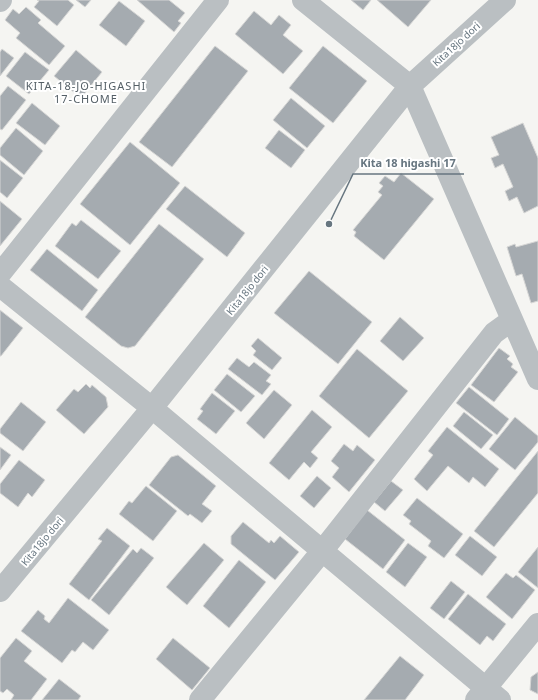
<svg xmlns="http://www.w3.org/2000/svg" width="538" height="700" font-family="'Noto Sans',sans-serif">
<rect width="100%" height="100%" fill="#f5f5f2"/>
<path fill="#a5abb0" stroke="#d6d6d5" d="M37 0H68L74 5 57 26 34 7 39 1Z
M76 0H91L85 7Z
M137 0H169L185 13 178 21 181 23 174 32Z
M351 0H371L363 10Z
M377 0H431L408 27Z
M119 1 145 21 126 46 99 25Z
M26 7 41 20 38 23 65 46 49 65 16 38 20 33 5 20 13 9 19 14Z
M254 11 271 25 279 15 291 25 283 35 303 51 283 74 235 34Z
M215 46 248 71 172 167 139 142Z
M323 46 367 81 333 123 289 88Z
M2 49 14 58 0 76V52Z
M76 50 102 72 81 98 54 76Z
M25 52 49 70 29 94 6 76Z
M8 86 26 100 2 130 0 129V96Z
M291 98 325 126 307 148 273 120Z
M32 103 60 126 45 145 16 123Z
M523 123 538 158V206L524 213 517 197 509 201 505 191 513 187 503 164 495 168 491 158 499 155 491 137Z
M16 128 43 151 24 175 0 155V148Z
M279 130 305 150 291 168 265 148Z
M130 142 180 183 130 245 80 204Z
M0 160 23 178 7 198 0 192Z
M401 173 434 199 384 260 354 236 356 232 353 230 382 195 378 192 383 186 379 183 385 176 394 182Z
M185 186 245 233 227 257 166 209Z
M0 201 22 219 0 246Z
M81 220 121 251 98 279 55 246 72 223 76 226Z
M159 224 204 259 135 346 128 348 121 346 85 317Z
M538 241V301L531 303 522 274 516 276 507 247 515 244 516 247Z
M47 249 98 290 82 311 30 270Z
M309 271 372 322 338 364 274 313Z
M0 310 23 328 1 356H0Z
M400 317 424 338 403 361 380 341Z
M258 338 282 358 272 370 253 355 256 351 251 346Z
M499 348 510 356 507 359 513 364 511 367 518 372 494 402 471 385Z
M357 349 408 391 369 438 319 396Z
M237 358 249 367 254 362 271 375 266 381 271 384 262 395 228 369Z
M227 374 255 396 241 412 214 390Z
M86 384 90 388 92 385 106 397 108 407 84 434 56 410 74 389 78 392Z
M469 387 509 419 497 435 456 403Z
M274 390 292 405 264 439 246 423Z
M212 393 235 411 216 434 197 419 203 411 200 409Z
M21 402 46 422 23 451 0 433V429Z
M312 410 332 427 311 452 318 458 310 468 304 462 289 480 269 463Z
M464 412 493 435 481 449 453 426Z
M515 417 538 436V442L515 470 489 449Z
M447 427 499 469 485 487 473 477 469 483 448 466 427 491 414 479 433 455 428 451Z
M344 444 353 451 357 445 375 460 349 492 332 477 339 468 331 461Z
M0 447 11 455 0 470Z
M538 451V493L494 547 474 531Z
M178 455 216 486 202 504 212 511 202 523 190 514 188 516 149 485 171 457Z
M19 460 45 480 32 497 28 493 18 507 0 493V484Z
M317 476 331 488 314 508 300 496Z
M391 481 403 490 385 511 374 502Z
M146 486 177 511 153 541 119 514 129 501 132 503Z
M417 498 463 534 444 558 428 546 431 541 409 524 411 521 403 515Z
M367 510 405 540 383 569 345 539Z
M243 522 269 543 271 540 274 543 280 536 299 552 275 580 231 544V536Z
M107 528 130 546 89 600 69 584 102 541 98 539Z
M470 536 497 557 482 576 455 555Z
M204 543 224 560 187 605 166 587Z
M408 543 427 557 405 587 386 572Z
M538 547V588L518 572Z
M141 548 154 558 109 615 91 600 133 549 137 553Z
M239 560 266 582 229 628 203 606Z
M506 573 513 578 516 575 535 590 512 619 486 597Z
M451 581 465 592 444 619 430 608Z
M468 594 506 624 493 641 487 636 480 645 448 619Z
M68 598 109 630 93 650 83 642 75 652 72 650 62 663 21 631 38 610 45 616 44 619 49 623Z
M16 638 32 651 24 661 47 679 31 700H11L14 695 7 689 3 693 0 691V658Z
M173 638 210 668 192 690 156 659Z
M400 656 424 675 405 700H364Z
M538 672V694L530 690 531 677Z
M59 679 81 696 78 700H42Z"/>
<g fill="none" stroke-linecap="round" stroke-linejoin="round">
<path stroke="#babfc2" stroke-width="22" d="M303 0 410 86 538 379
M0 1 1 0
M0 274 218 0
M0 286 152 408 500 700
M0 591 152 408 410 86 505 0
M200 700 323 550 494 333 512 320
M476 700 538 624"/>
</g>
<g text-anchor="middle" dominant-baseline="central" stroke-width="4" stroke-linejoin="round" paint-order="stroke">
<g font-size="10" fill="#677680" stroke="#fff">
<text transform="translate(456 44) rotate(-42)">Kita18jo dori</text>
<text transform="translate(247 290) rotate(-51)">Kita18jo dori</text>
<text transform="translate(42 541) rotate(-50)">Kita18jo dori</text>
</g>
<g font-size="11" letter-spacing="1" fill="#545f66" stroke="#fff">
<text x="86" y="85">KITA-18-JO-HIGASHI<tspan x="86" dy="13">17-CHOME</tspan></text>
</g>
</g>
<path fill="none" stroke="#677680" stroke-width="1.5" d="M329 224L353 174H464"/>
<circle fill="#677680" stroke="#fff" stroke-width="1.5" cx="329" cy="224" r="4"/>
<g font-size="11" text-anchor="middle" font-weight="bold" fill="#677680" stroke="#fff" stroke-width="4" stroke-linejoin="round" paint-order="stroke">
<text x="408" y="167">Kita 18 higashi 17</text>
</g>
</svg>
